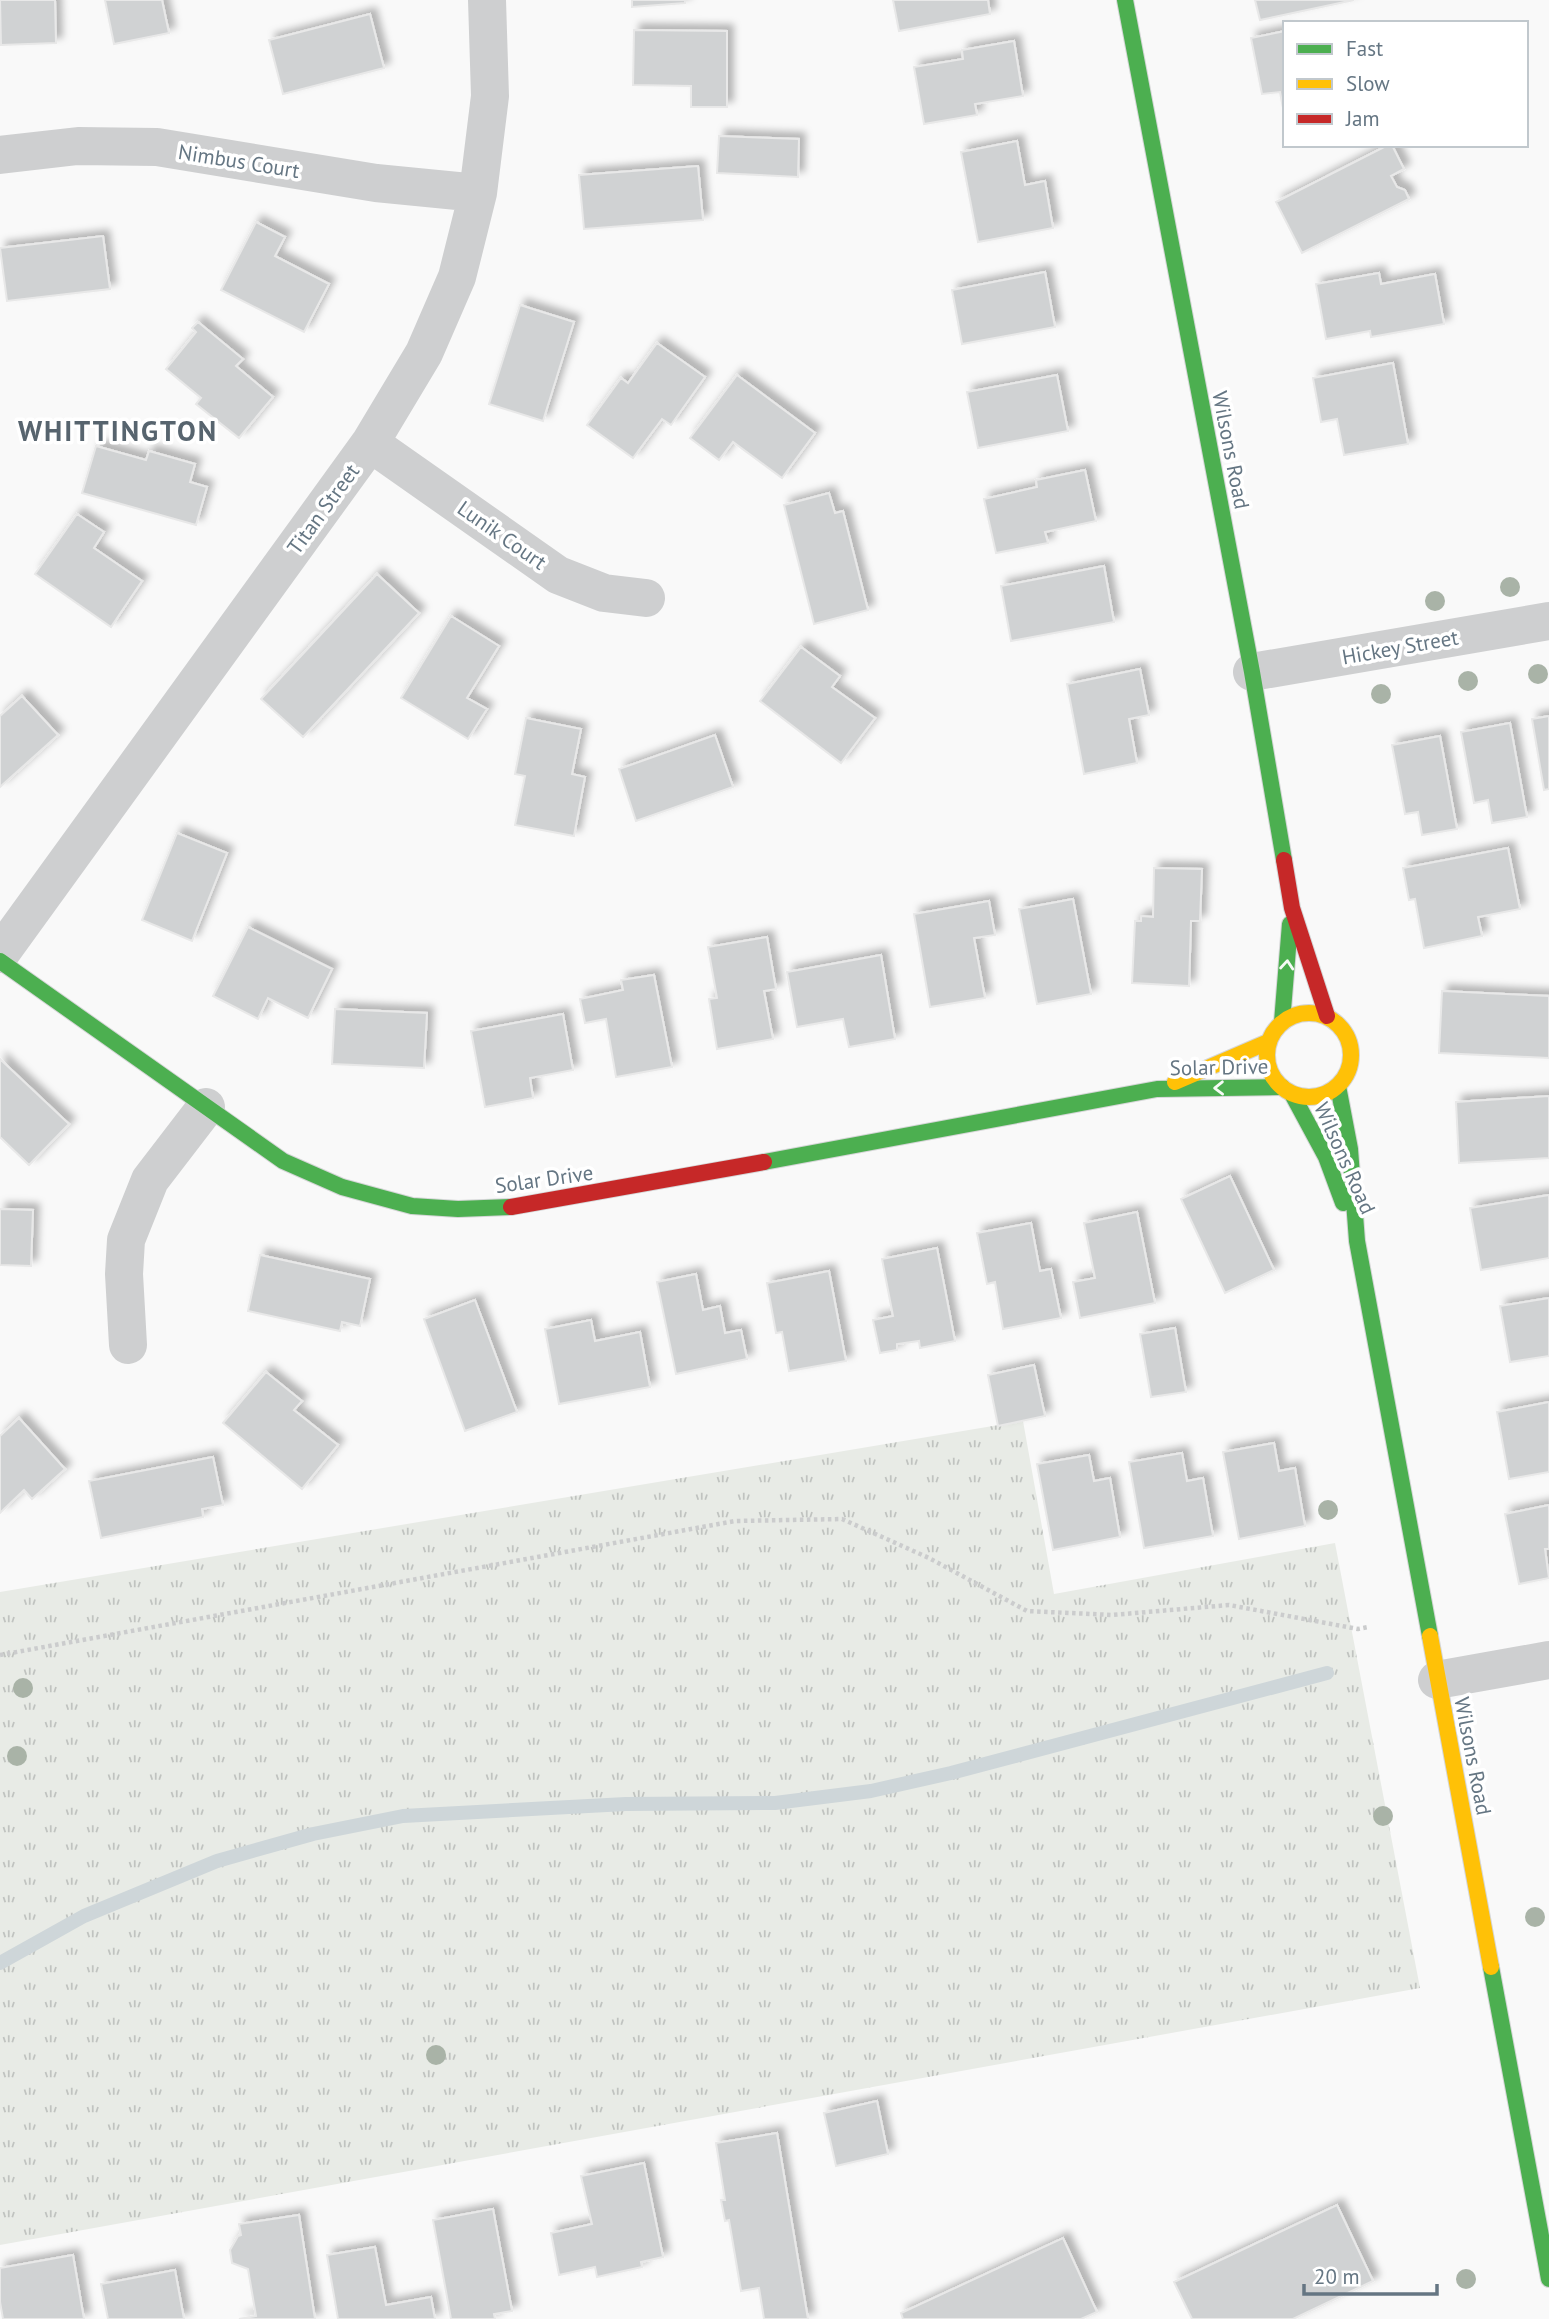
<svg xmlns="http://www.w3.org/2000/svg" width="1549" height="2319" font-family="'PT Sans',sans-serif">
<defs>
<pattern id="grass-tufts" width="24" height="20" patternUnits="userSpaceOnUse" patternTransform="scale(1.75)"><rect width="24" height="20" fill="#e8ebe6"/><path d="M3 7l-1-3M5 7V3M7 7l1-3M15 17l-1-3M17 17v-4M19 17l1-3" fill="none" stroke="#c0c3c0"/></pattern>
<filter id="shadow"><feDropShadow dx="6" dy="-6" stdDeviation="3.5" flood-color="#0004"/></filter>
</defs>
<rect width="100%" height="100%" fill="#f9f9f9"/>
<path fill="url(#grass-tufts)" d="M1023 1421 1054 1594 1335 1543 1420 1988 0 2245V1592Z"/>
<g fill="none" stroke-linecap="round" stroke-linejoin="round">
<path stroke="#ced6d9" stroke-width="14" d="M0 1963 84 1916 217 1861 313 1834 403 1816 626 1804 775 1803 871 1791 951 1773 1327 1673"/>
</g>
<path fill="#d0d2d3" stroke="#e8e8e8" stroke-width="2" filter="url(#shadow)" d="M0 0H55L56 43 1 45Z
M105 0H162L169 33 114 44Z
M632 0H685V3L632 7Z
M893 0H988L990 14 899 31Z
M1255 0H1354L1260 20Z
M370 14 384 68 283 94 269 40Z
M634 30 727 31V107H691V86L633 85Z
M1285 31V107L1283 108 1280 92 1262 94 1251 38Z
M1014 41 1023 96 975 104 977 115 924 124 914 67 963 59 962 50Z
M719 136 799 139 798 177 717 173Z
M1017 141 1025 185 1045 181 1053 228 978 242 961 152Z
M1388 145H1392L1404 169 1391 176 1397 187 1405 190 1409 199 1302 253 1276 202Z
M698 166 703 220 584 229 579 175Z
M256 222 285 237 275 256 329 284 304 332 221 290Z
M103 236 110 289 7 301 0 248Z
M1045 272 1055 327 962 344 952 290Z
M1379 273 1381 284 1435 274 1444 324 1371 337 1370 331 1326 339 1316 284Z
M520 305 574 322 543 421 489 404Z
M198 322 243 359 236 366 273 397 239 438 196 404 201 398 166 369 196 332 192 328Z
M657 343 705 377 671 425 662 419 633 458 587 425 621 378 628 383Z
M1393 363 1408 444 1344 455 1337 419 1321 422 1313 378Z
M737 375 815 433 782 478 733 442 719 460 690 438Z
M1057 375 1068 431 978 448 967 392Z
M96 446 146 460 149 451 195 464 190 482 207 487 196 525 82 493Z
M1085 470 1096 521 1045 532 1048 543 996 553 984 499 1037 487 1036 480Z
M829 493 835 513 843 511 868 610 814 624 784 505Z
M77 514 104 532 94 548 142 581 111 627 35 574Z
M1104 566 1114 622 1011 641 1001 586Z
M377 574 419 613 303 737 261 699Z
M451 616 499 646 467 698 487 709 468 739 401 698Z
M801 647 840 676 832 687 875 718 841 763 760 701Z
M1140 669 1149 715 1129 719 1137 763 1084 774 1067 684Z
M22 696 58 735 0 787V716Z
M1549 716V789L1544 790 1532 719Z
M526 718 581 729 572 774 585 777 574 836 515 825 525 776 515 774Z
M1510 723 1527 817 1492 823 1488 800 1474 803 1461 732Z
M715 735 733 787 636 821 619 769Z
M1440 736 1457 829 1422 835 1418 812 1405 814 1392 745Z
M177 833 227 853 192 941 142 920Z
M1508 848 1520 909 1478 917 1482 936 1424 948 1415 899 1409 900 1403 868Z
M1154 868 1202 869 1200 921H1191L1189 986 1132 983 1135 921H1141V916L1153 917Z
M1073 899 1091 994 1037 1004 1019 909Z
M989 901 995 935 974 938 985 998 930 1007 914 914Z
M248 927 332 969 308 1018 268 998 258 1019 213 996Z
M767 937 776 989 764 991 773 1039 717 1049 709 999 717 998 708 947Z
M881 955 895 1039 849 1047 843 1019 797 1027 787 972Z
M654 975 672 1067 616 1077 606 1019 585 1023 580 999 623 990 621 980Z
M1442 991 1549 996V1058L1439 1053Z
M335 1009 427 1013 424 1068 332 1064Z
M563 1014 573 1070 530 1078 533 1098 485 1107 471 1031Z
M0 1059 69 1124 29 1165 0 1137Z
M1549 1096V1158L1459 1163 1456 1102Z
M1230 1176 1274 1270 1225 1293 1181 1199Z
M1549 1195V1258L1481 1270 1470 1208Z
M0 1209 33 1210 31 1266 0 1265Z
M1137 1212 1155 1303 1080 1318 1073 1282 1095 1278 1084 1223Z
M1031 1223 1040 1271 1051 1269 1061 1318 1003 1329 995 1282 987 1284 977 1233Z
M937 1248 955 1341 920 1348 919 1341 897 1344V1350L880 1353 873 1320 893 1316 882 1259Z
M260 1255 370 1279 360 1326 342 1322 340 1331 248 1311Z
M829 1271 846 1361 789 1371 782 1332 776 1333 767 1283Z
M696 1274 703 1310 720 1306 725 1333 741 1330 747 1359 676 1374 657 1282Z
M1549 1298V1356L1510 1362 1500 1306Z
M475 1300 517 1412 465 1431 424 1319Z
M591 1320 595 1341 640 1332 650 1387 559 1404 545 1329Z
M1175 1328 1186 1392 1151 1397 1140 1334Z
M1034 1365 1045 1416 998 1426 988 1375Z
M266 1372 302 1401 294 1410 338 1445 302 1489 223 1423Z
M1549 1402V1472L1509 1479 1497 1412Z
M19 1418 65 1469 32 1499 24 1490 0 1513V1436Z
M1274 1443 1279 1471 1295 1468 1305 1526 1239 1539 1223 1452Z
M1182 1453 1187 1481 1203 1478 1213 1536 1144 1548 1129 1462Z
M1089 1455 1094 1481 1110 1478 1120 1537 1053 1550 1037 1464Z
M213 1457 223 1505 202 1509 203 1517 101 1538 89 1481Z
M1549 1505V1549H1545L1549 1578 1519 1584 1505 1514Z
M877 2101 888 2154 836 2166 824 2113Z
M777 2133 808 2319H764L759 2288 741 2291 729 2220 725 2221 721 2200H725L716 2143Z
M644 2163 663 2257 641 2262 642 2267 597 2277 595 2267 559 2275 551 2233 592 2224 581 2176Z
M1337 2205 1373 2281 1293 2319H1192L1174 2282Z
M493 2209 512 2311 494 2314 495 2319H451L433 2220Z
M299 2215 315 2319H239L256 2316 248 2269 232 2263 230 2250 238 2236 241 2235 239 2224Z
M1063 2238 1097 2312 1081 2319H903L901 2313Z
M375 2247 386 2305 431 2297 435 2319H338L327 2255Z
M73 2255 84 2319H3L0 2302V2268Z
M175 2270 184 2319H108L101 2284Z"/>
<g fill="none" stroke-linecap="round" stroke-linejoin="round">
<g stroke="#d5d6d7" stroke-width="18">
<path id="fast" d="M1125 0 1252 672 1284 860
M0 961 283 1161 342 1187 412 1206 458 1209 511 1207
M1282 1022 1290 924
M1338 1086 1350 1149 1357 1241 1430 1636
M1292 1094 1326 1157 1343 1203
M764 1162 1157 1089 1282 1087
M1491 1967 1549 2279"/>
</g>
<g stroke="#d5d6d7" stroke-width="18">
<path id="slow" d="M1267 1055a42 42 0 1 1 84 0a42 42 0 1 1-84 0Z
M1175 1082 1268 1042
M1430 1636 1491 1967"/>
</g>
<g stroke="#d5d6d7" stroke-width="18">
<path id="jam" d="M1284 860 1292 908 1327 1016
M511 1207 764 1162"/>
</g>
<path stroke="#cbcccd" stroke-width="4.5" stroke-dasharray="3.5 3.5" stroke-linecap="butt" d="M0 1655 735 1521 842 1519 929 1558 1027 1611 1112 1615 1229 1605 1358 1629 1368 1627"/>
<path stroke="#cecfd0" stroke-width="38" d="M0 155 78 146 157 147 376 183 478 193
M370 443 558 575 604 593 646 598
M1252 672 1549 621
M0 954 370 443 424 353 457 277 478 193 490 96 487 0
M128 1345 124 1274 126 1240 150 1180 206 1107
M1437 1680 1549 1660"/>
<use href="#fast" stroke="#4caf50" stroke-width="16"/>
<use href="#slow" stroke="#ffc107" stroke-width="16"/>
<use href="#jam" stroke="#c62828" stroke-width="16"/>
</g>
<g fill="#a9b3a7">
<circle cx="1510" cy="587" r="10"/>
<circle cx="1435" cy="601" r="10"/>
<circle cx="1538" cy="674" r="10"/>
<circle cx="1468" cy="681" r="10"/>
<circle cx="1381" cy="694" r="10"/>
<circle cx="1328" cy="1510" r="10"/>
<circle cx="23" cy="1688" r="10"/>
<circle cx="17" cy="1756" r="10"/>
<circle cx="1383" cy="1816" r="10"/>
<circle cx="1535" cy="1917" r="10"/>
<circle cx="436" cy="2055" r="10"/>
<circle cx="1466" cy="2279" r="10"/>
</g>
<defs><path id="oneway-chevron" d="M-2-3.5L2.5 0L-2 3.5" fill="none" stroke-width="1.6" stroke-linecap="round" stroke-linejoin="round" transform="scale(1.75)"/></defs>
<g stroke="#f6fbf6">
<use href="#oneway-chevron" transform="translate(1287 965) rotate(-85)"/>
<use href="#oneway-chevron" transform="translate(1219 1088) rotate(179)"/>
</g>
<g text-anchor="middle" dominant-baseline="central" stroke-width="7" stroke-linejoin="round" paint-order="stroke">
<g font-size="21" fill="#657683" stroke="#fff">
<text transform="translate(239 161) rotate(9)">Nimbus Court</text>
<text transform="translate(1231 450) rotate(79)">Wilsons Road</text>
<text transform="translate(323 509) rotate(-54)">Titan Street</text>
<text transform="translate(502 535) rotate(35)">Lunik Court</text>
<text transform="translate(1400 647) rotate(-10)">Hickey Street</text>
<text transform="translate(1219 1067) rotate(-1)">Solar Drive</text>
<text transform="translate(1345 1158) rotate(66)">Wilsons Road</text>
<text transform="translate(544 1179) rotate(-8)">Solar Drive</text>
<text transform="translate(1473 1756) rotate(79)">Wilsons Road</text>
</g>
<g font-size="28" font-weight="bold" letter-spacing="2" fill="#57646e" stroke="#fff">
<text x="118" y="430">WHITTINGTON</text>
</g>
</g>
<rect x="1283" y="21" width="245" height="126" fill="#ffffff" stroke="#c1c8cd" stroke-width="2"/>
<rect x="1297" y="44" width="35" height="10" fill="#4caf50" stroke="#c1c8cd" stroke-width="2"/>
<text x="1346" y="56" font-size="21" fill="#657683">Fast</text>
<rect x="1297" y="79" width="35" height="10" fill="#ffc107" stroke="#c1c8cd" stroke-width="2"/>
<text x="1346" y="91" font-size="21" fill="#657683">Slow</text>
<rect x="1297" y="114" width="35" height="10" fill="#c62828" stroke="#c1c8cd" stroke-width="2"/>
<text x="1346" y="126" font-size="21" fill="#657683">Jam</text>
<path d="M1304 2284v10h133v-10" fill="none" stroke="#657683" stroke-width="3.5"/>
<text x="1314" y="2284" font-size="21" fill="#657683" stroke="#ffffff" stroke-width="5" paint-order="stroke">20 m</text>
</svg>
